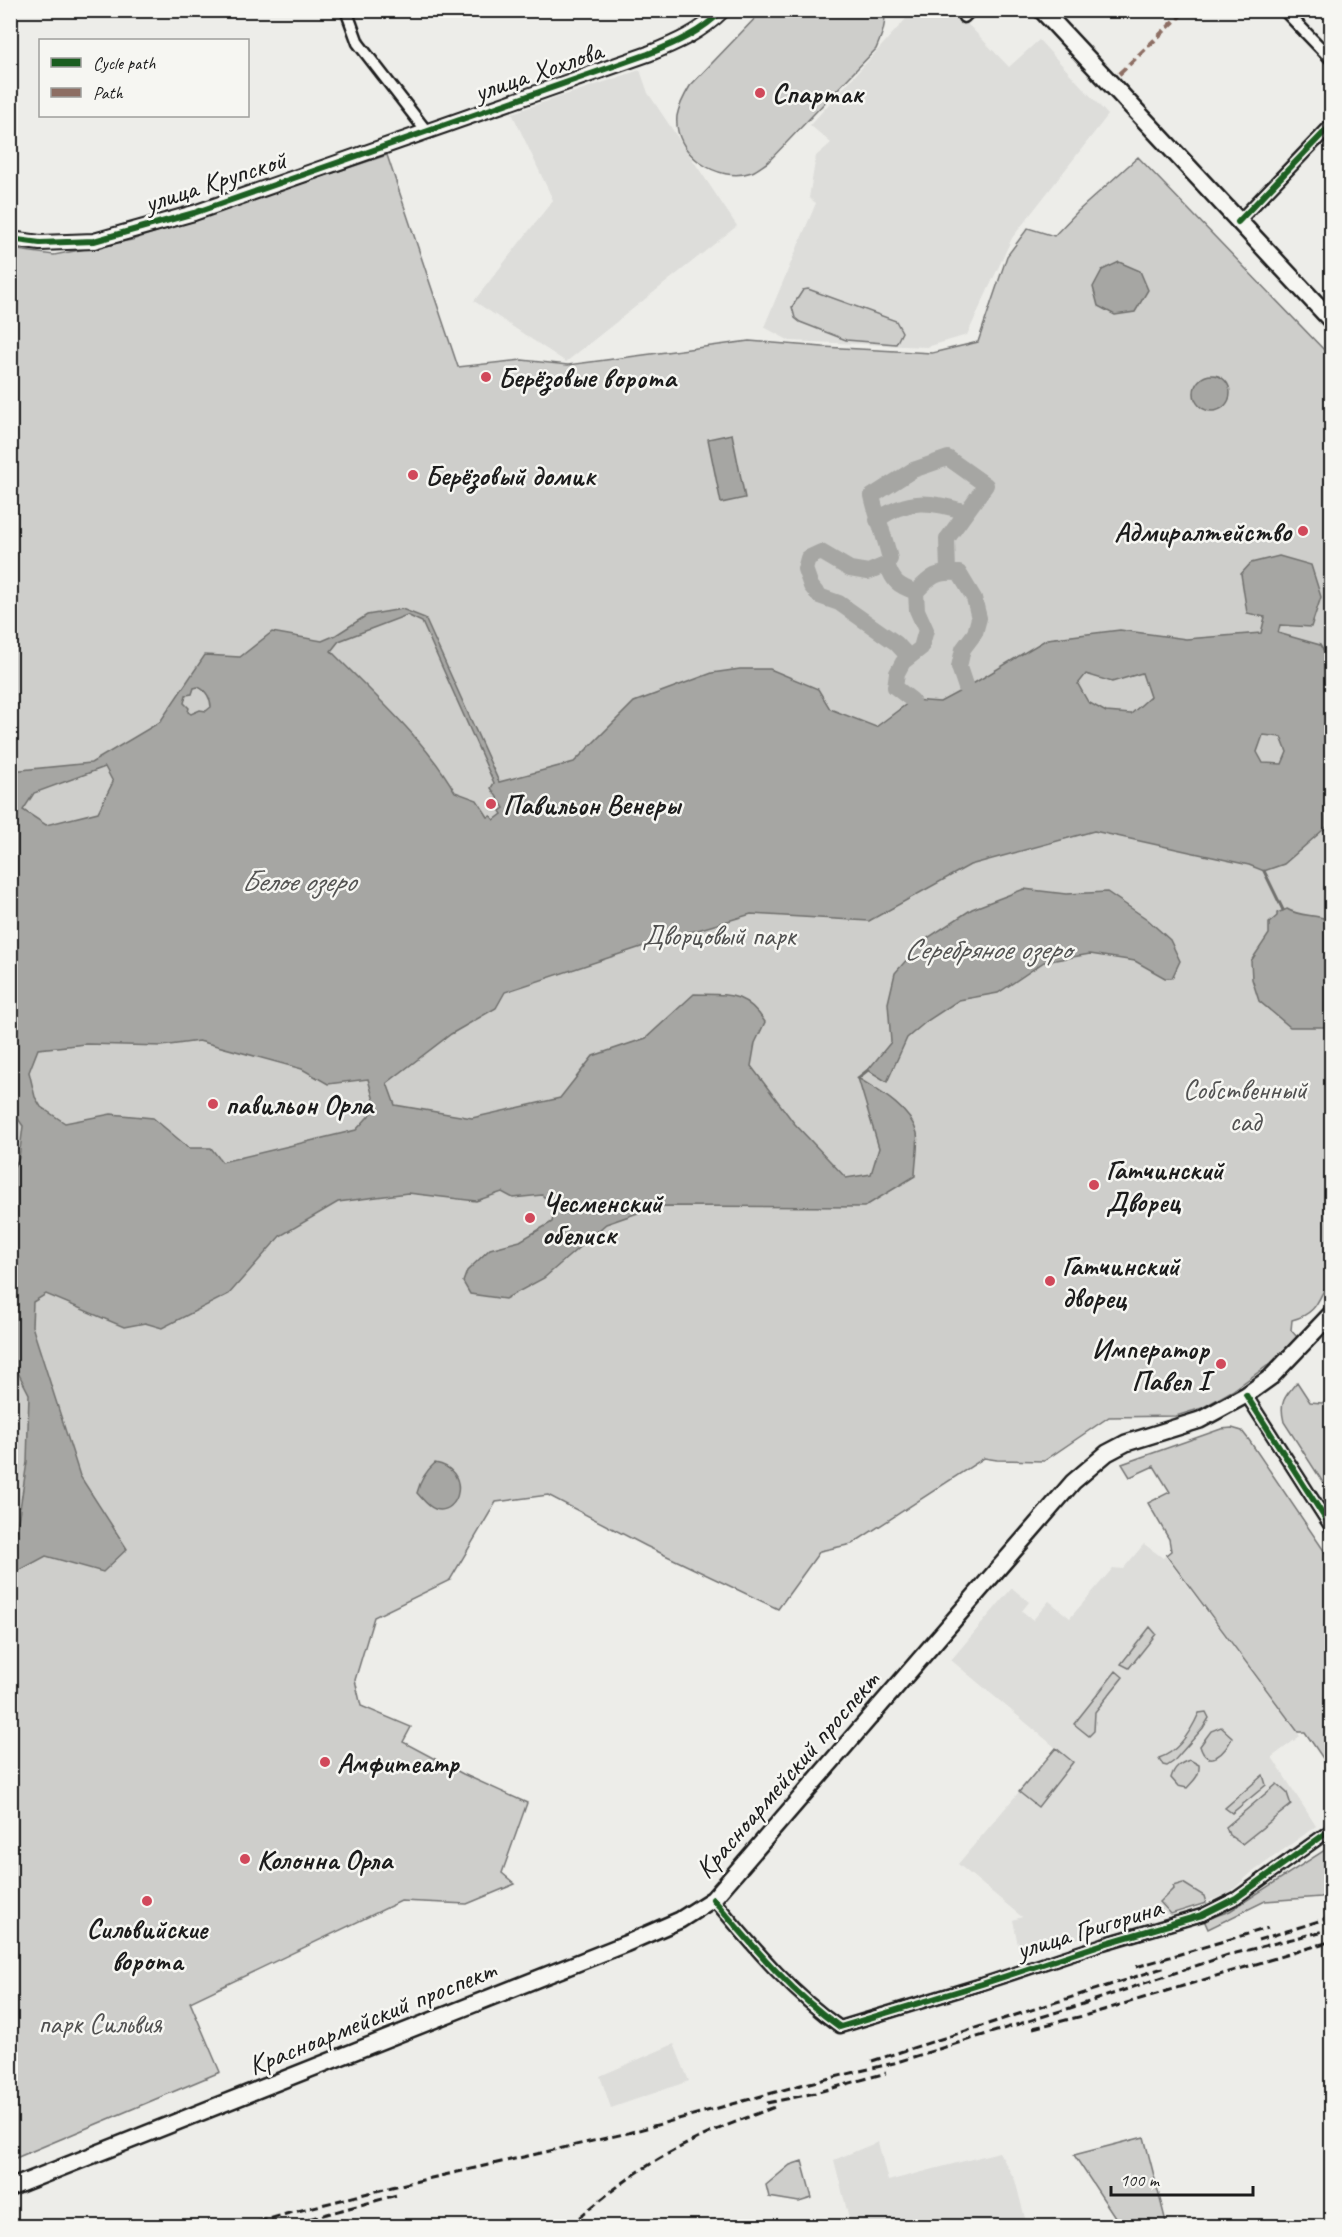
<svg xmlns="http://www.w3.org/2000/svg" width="1342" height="2237" font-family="Caveat,sans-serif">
<rect width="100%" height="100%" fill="#edede9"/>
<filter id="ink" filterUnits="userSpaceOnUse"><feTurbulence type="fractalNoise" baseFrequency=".0167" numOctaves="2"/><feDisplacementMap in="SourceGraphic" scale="12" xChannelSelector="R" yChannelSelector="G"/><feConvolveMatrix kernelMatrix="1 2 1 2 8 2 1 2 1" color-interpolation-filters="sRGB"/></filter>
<g filter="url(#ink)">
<path fill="#ddddda" d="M913 11H955L1009 67 1039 40 1108 115 1012 238 967 335 927 347 790 341 764 327 816 203 809 198 816 156 831 143 810 125Z
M640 70 648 93 737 226 566 362 474 301 553 200 512 113Z
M1144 1544 1163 1558 1165 1556 1300 1736 1272 1757 1316 1826 1250 1874 1229 1893 1189 1909 1130 1923 1020 1955 1013 1920 1022 1917 958 1864 1056 1748 951 1660 1012 1588 1029 1602 1022 1611 1033 1620 1049 1601 1070 1618 1113 1568 1123 1569Z
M674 2044 689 2081 611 2108 600 2076Z
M878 2142 888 2181 999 2152 1015 2180 1027 2226H851L834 2160Z"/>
<path fill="#cececb" stroke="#757574" stroke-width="1.5" d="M762 11 884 10C887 24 881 37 876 49L768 162C763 165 757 170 752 172 718 184 673 154 677 116 679 105 684 96 690 86Z
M387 155 458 367 522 360 568 365 749 341 823 347 932 353 978 342 1007 256 1028 228 1054 236 1078 211 1138 157 1326 352 1332 360V1277C1318 1294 1321 1313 1292 1320L1291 1330 1297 1337 1271 1363 1232 1391 1202 1408 1176 1416 1109 1417 1044 1461 997 1460 984 1458 852 1544 820 1551 778 1609 646 1546 548 1495 496 1502 450 1580 374 1617 355 1680 361 1706 411 1727 403 1742 463 1774 527 1803 502 1873 515 1884 467 1904 401 1901 190 2002 220 2072 11 2160 10 249 54 255 132 240Z
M808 289 896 321 902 332 896 344 846 340 800 322 795 318 792 307 803 290Z
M1297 1382 1310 1402 1322 1403 1331 1398V1495L1284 1422C1279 1403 1284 1397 1297 1382Z
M1232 1428 1242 1431 1249 1440 1331 1561V1770L1305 1732H1298L1166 1555 1171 1551 1169 1539 1148 1503 1170 1492 1154 1466 1130 1477 1122 1464 1221 1429Z
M1150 1627 1156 1634 1129 1668 1121 1664Z
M1116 1671 1123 1677 1095 1712 1094 1731 1089 1736 1074 1724Z
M1206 1712 1209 1718 1203 1728 1173 1762 1167 1766 1163 1765 1159 1758C1178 1752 1191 1731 1199 1713Z
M1221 1727 1232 1737C1227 1752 1207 1771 1200 1746L1211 1731Z
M1056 1748 1073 1762 1038 1807 1019 1792Z
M1190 1760 1199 1765C1200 1776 1194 1780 1187 1788L1178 1786 1171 1778C1174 1767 1180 1763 1190 1760Z
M1263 1775 1266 1785 1232 1813 1225 1808Z
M1277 1784 1287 1793 1291 1805 1242 1844 1229 1835 1226 1827Z
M1331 1846V1893L1321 1897 1265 1901 1208 1929 1204 1920 1230 1911Z
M1183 1883 1204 1896 1206 1903 1171 1914 1160 1902 1174 1888 1173 1886Z
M1144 2137 1167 2226H1121L1074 2155Z
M802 2161 812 2198 799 2202 769 2197 766 2185 790 2165Z"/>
<path fill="#a6a6a3" stroke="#6f6f6d" stroke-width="1.5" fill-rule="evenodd" d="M1119 262 1140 271 1148 290 1135 312 1115 315 1098 306 1093 287 1102 270Z
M1194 393a18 18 0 1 1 36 0a18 18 0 1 1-36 0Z
M732 434 745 498 721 503 708 439Z
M1279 556 1311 565 1321 597 1311 627 1280 625 1278 633 1320 645 1332 665 1331 823 1284 864 1264 871 1249 865 1094 831 970 865 869 921 751 914 644 946 505 992 496 1008 451 1034 387 1083 395 1105 472 1118 560 1098 593 1056 646 1038 694 994C728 995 745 991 765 1022L755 1043 751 1066 794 1123 846 1178 871 1174 879 1148 858 1078C879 1091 910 1108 917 1133 919 1143 915 1165 915 1176L864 1207 658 1206 606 1224 544 1278 505 1299 470 1294 463 1282 467 1271 490 1249 520 1241 552 1222 555 1208 542 1195 513 1198 502 1192 476 1201 408 1193 338 1202 280 1236 229 1294 162 1328 145 1323 124 1327 46 1294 33 1302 32 1326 80 1476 127 1549 103 1572 46 1556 11 1575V1556L13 1555 27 1462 29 1394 11 1359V1172L19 1158 23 1126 10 1107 11 771 91 763 160 722 205 655 240 657 272 632 322 641 336 635 367 615 402 609 425 618 499 782 574 762 634 702 712 673 740 669H770L818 689 830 709 876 727 912 700 940 702 966 688 1047 639 1120 630 1186 639 1261 633 1265 617 1247 613 1241 574 1251 563ZM407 615 422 622 494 783 491 788 504 808 500 811 502 814 494 820 491 816 488 817 477 800 455 792C424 738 374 695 331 651L339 641ZM1142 673 1150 697 1131 714 1106 712 1088 702 1078 684 1086 674 1112 682ZM198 687C206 690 211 699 211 707L206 711 200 710 191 714 188 712 189 708 184 703 186 695 192 694 194 688ZM1263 735 1281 737 1287 752 1282 764 1263 763 1257 752ZM105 767 113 782 98 812 46 825 23 810 34 793ZM199 1041 302 1069 328 1084 368 1079 376 1108 356 1130 222 1162 211 1148H189L153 1118 111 1114 65 1123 41 1107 35 1097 29 1072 38 1049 86 1044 162 1046Z
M1024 889 1066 894 1107 892 1147 919 1170 940 1180 961 1172 978H1165L1135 961 1090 954 1044 962 998 993 959 1000 927 1021 907 1038 887 1082 868 1070 891 1042 888 1003 895 973 923 941 972 909Z
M1287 909C1301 918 1317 913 1331 921V1027H1290L1259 1001 1252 979 1251 961 1269 934V923L1277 916V913Z
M435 1463C472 1469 460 1517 435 1509 428 1507 422 1498 417 1493 420 1481 426 1471 435 1463Z"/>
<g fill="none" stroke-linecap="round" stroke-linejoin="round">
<path stroke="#6f6f6d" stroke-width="3" d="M1264 871 1283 910
M858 1078 868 1070"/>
<path stroke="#a6a6a3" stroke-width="16" d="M877 520C908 498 931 501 966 512
M887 564 868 572 850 569 821 552 808 558 805 569 811 586 819 596 839 603 896 643 909 657
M916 592C898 586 893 582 887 564L890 559C885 537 877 518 872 496L913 470 948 458 986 485 947 539 948 572
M912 700 895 687 897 673 903 662 921 648 926 630 917 610 916 592C931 576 937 571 959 573L974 598 979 618 975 633 963 649 959 667 966 688"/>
<g stroke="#1c1c1c" stroke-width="15">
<path id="minor" d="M346 10 358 43 427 132
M1284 10 1332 60
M964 17 971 10
M1238 222 1332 124
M1246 1395 1332 1529
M713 1899C752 1945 790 1992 840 2027L982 1984 1103 1944 1202 1915 1236 1898 1332 1829"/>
</g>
<g stroke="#1c1c1c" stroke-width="18">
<path id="tertiary" d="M10 239 40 243 94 241 194 213 648 54C676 43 701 32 723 10"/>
</g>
<g stroke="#1c1c1c" stroke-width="20">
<path id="secondary" d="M10 2188 625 1944 680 1920 713 1899 1073 1482 1107 1453 1126 1443 1200 1420 1246 1395 1271 1377 1332 1313"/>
</g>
<g stroke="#1c1c1c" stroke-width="21">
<path id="primary" d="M1042 10 1332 321"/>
</g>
<use href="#minor" stroke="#f6f6f2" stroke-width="10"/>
<use href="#tertiary" stroke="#f6f6f2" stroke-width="14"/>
<use href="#secondary" stroke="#f6f6f2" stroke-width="15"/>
<use href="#primary" stroke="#f6f6f2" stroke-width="16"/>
<path stroke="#1c1c1c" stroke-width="3" stroke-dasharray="9 4.5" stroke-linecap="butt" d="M1258 1940 1332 1917
M1136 1967 1268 1928
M1033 2028 1087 2015 1332 1941
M872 2061 1166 1967
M767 2103 815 2093 886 2073
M245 2226 286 2214 392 2187 628 2133 801 2085 894 2063 1083 2004 1228 1955 1332 1929
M283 2226 397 2195
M569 2226C594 2205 620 2183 649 2165 689 2140 733 2122 778 2106"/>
<path stroke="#8d6e63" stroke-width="4.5" stroke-dasharray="9 4.5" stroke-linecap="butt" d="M1119 74 1186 10
M10 1561 18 1571"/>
<g stroke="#f6f6f2" stroke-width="10">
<path id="cycleway" d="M1238 222 1332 124
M10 239 40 243 94 241 194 213 648 54C676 43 701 32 723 10
M1246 1395 1332 1529
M713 1899C752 1945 790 1992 840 2027L982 1984 1103 1944 1202 1915 1236 1898 1332 1829"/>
</g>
<use href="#cycleway" stroke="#1b5e20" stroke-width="6"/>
</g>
</g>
<g fill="#d1495b" stroke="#f6f6f2" stroke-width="2">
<circle cx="760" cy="93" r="6"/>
<circle cx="486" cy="377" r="6"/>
<circle cx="413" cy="475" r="6"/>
<circle cx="1303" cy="531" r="6"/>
<circle cx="491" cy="804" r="6"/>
<circle cx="213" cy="1104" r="6"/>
<circle cx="1094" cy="1185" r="6"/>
<circle cx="530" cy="1218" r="6"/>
<circle cx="1050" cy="1281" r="6"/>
<circle cx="1221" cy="1364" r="6"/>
<circle cx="325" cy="1762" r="6"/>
<circle cx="245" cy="1859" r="6"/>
<circle cx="147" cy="1901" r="6"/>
</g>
<g text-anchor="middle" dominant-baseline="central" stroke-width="5" stroke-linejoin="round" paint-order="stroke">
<g font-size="28" fill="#1c1c1c" stroke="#f6f6f2">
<text transform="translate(538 71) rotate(-19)">улица Хохлова</text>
<text transform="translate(215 181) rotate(-18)">улица Крупской</text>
<text transform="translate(787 1774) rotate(-49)">Красноармейский проспект</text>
<text transform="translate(1089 1928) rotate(-17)">улица Григорина</text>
<text transform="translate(372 2017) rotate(-22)">Красноармейский проспект</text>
</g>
<g font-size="28" font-weight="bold" fill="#1c1c1c" stroke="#f6f6f2" text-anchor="start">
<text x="772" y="93">Спартак</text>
<text x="498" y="377">Берёзовые ворота</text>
<text x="425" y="475">Берёзовый домик</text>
<text x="1291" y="531" text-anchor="end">Адмиралтейство</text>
<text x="503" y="804">Павильон Венеры</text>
<text x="225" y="1104">павильон Орла</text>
<text x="1106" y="1169">Гатчинский<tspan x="1106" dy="32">Дворец</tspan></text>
<text x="542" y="1202">Чесменский<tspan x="542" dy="32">обелиск</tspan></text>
<text x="1062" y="1265">Гатчинский<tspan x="1062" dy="32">дворец</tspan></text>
<text x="1209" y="1348" text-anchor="end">Император<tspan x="1209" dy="32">Павел I</tspan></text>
<text x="337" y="1762">Амфитеатр</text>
<text x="257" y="1859">Колонна Орла</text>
<text x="147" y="1928" text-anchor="middle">Сильвийские<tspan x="147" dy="32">ворота</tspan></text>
</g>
<g font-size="28" fill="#515151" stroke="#f6f6f2">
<text x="719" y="935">Дворцовый парк</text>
<text x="1245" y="1089">Собственный<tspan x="1245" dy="32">сад</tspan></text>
<text x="100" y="2023">парк Сильвия</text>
</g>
<g font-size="30" font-style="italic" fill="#535352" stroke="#f6f6f2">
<text x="298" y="881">Белое озеро</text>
<text x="987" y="949">Серебряное озеро</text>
</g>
</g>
<rect width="1342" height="2237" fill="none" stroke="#f6f6f2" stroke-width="36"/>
<rect x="18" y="18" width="1306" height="2201" fill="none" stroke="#1c1c1c" stroke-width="2" filter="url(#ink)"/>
<rect x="39" y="39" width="210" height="78" fill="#f6f6f2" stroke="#9f9f9c" stroke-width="1.5"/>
<rect x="51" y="58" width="30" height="9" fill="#1b5e20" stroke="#9f9f9c" stroke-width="1.5"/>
<text x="93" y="69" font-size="18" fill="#1c1c1c">Cycle path</text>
<rect x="51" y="88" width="30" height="9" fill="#8d6e63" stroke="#9f9f9c" stroke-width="1.5"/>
<text x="93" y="99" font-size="18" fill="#1c1c1c">Path</text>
<path d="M1111 2186v9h142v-9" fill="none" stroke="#1c1c1c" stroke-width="3"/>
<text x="1120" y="2186" font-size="18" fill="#1c1c1c" stroke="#f6f6f2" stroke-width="4.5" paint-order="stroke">100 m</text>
</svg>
